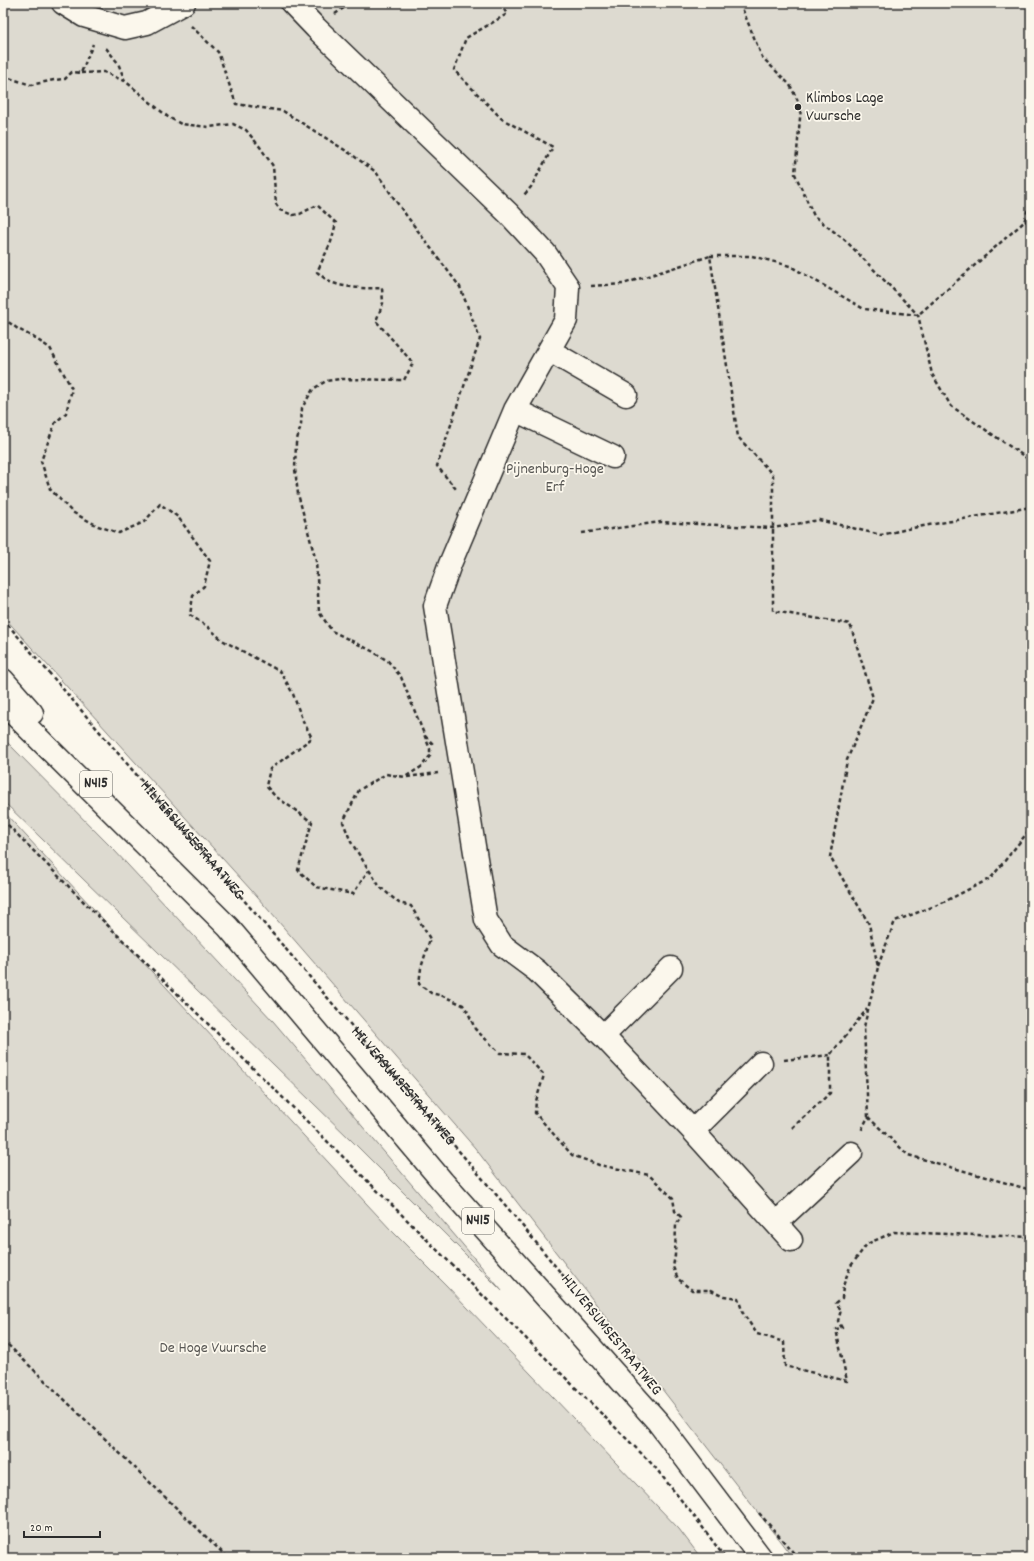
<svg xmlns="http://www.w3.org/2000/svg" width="1034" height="1561" font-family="Dekko,sans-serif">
<rect width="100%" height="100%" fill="#fbf7ec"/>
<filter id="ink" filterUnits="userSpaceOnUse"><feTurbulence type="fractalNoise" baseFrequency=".025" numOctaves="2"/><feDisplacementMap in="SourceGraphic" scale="8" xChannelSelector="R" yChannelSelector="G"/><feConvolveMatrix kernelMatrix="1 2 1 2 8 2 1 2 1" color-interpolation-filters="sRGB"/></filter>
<g filter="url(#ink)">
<path fill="#dddad0" stroke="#84827e" d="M3 3H1031V1558H793L475 1148 251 890 3 616Z
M3 738 114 850 273 1021 502 1291 351 1140 3 801Z
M3 811 391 1230 446 1285 679 1529 701 1558H3Z"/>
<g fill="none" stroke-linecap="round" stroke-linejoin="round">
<g stroke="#2b2b2b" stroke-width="25">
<path id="minor" d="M63 3 84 16 125 28 147 23 184 3
M292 3 316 28 508 213 545 253 568 287 566 320 515 410 450 564 435 606 486 920 502 945 537 971 603 1036 693 1131 791 1240
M550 351 626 395
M515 410 613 457
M603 1036 671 968
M693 1131 761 1063
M777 1222 851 1153"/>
</g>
<g stroke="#2b2b2b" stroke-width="25">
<path id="major" d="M3 680 32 713
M3 703 228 927 443 1182 658 1422 761 1558"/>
</g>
<g stroke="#2b2b2b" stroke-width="2.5" stroke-dasharray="4 3" stroke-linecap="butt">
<path d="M500 3 507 14 466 38 454 70 502 119 553 147 531 187 524 195"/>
<path d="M740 3 762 57 790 85 801 107 795 174 814 216 846 241 918 315 932 374 951 406 1031 461"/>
<path d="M335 14 351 3"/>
<path d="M191 26 218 52 236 104 283 111 351 154 376 172 400 207 460 287 480 339 437 466 456 489"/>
<path d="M106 48 118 63 125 81 168 117 181 124 209 127 233 124 246 130 260 147 273 166 276 204 280 210 293 215 300 214 317 205 336 223 331 242 317 272C321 275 326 280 330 282 346 288 365 289 382 288L383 303 376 321 413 363 404 380 340 379 326 381 313 389 302 408 301 425 296 443 295 469 298 494 316 561 319 612 332 631 372 651 388 661 401 677 430 749V756L421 767 405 777 386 774 359 790 343 822 351 842 380 887 399 903 411 906 430 939 421 968 419 984 431 993 443 996 463 1005 468 1012 475 1029 500 1053 524 1054 544 1075 536 1101 535 1113 572 1155 599 1165 649 1175 673 1198 675 1211 681 1217 676 1225 675 1255 673 1267 678 1279 692 1290H711L724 1296 738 1298 743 1313 757 1334 784 1342 785 1366 847 1381 836 1329 842 1328 838 1321 841 1310 836 1303 842 1298 843 1286 850 1267 867 1244 894 1232 1031 1237"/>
<path d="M81 73 104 72 124 81"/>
<path d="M3 76 31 85 54 80 65 79 72 72 81 73 93 44"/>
<path d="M1025 222 1031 218"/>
<path d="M710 256H752L790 266 864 309 918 315 1024 222 1031 199"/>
<path d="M591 286 623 284 710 256 738 437 773 475V611L850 624 873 698 847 760 830 857 869 924 878 967 864 1027 868 1117 861 1131"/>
<path d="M3 318 18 329 33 337 50 348 72 389 66 413 55 423 41 461 50 489 72 512 98 526 119 533 144 522 160 504 178 517 210 561 204 586 193 596 190 615 208 627 222 640 281 672 293 694 302 719 312 738 270 769 266 786 275 796 312 822 298 870 316 887 353 894 368 871"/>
<path d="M582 533 661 522 773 528 819 520 881 535 912 528 1031 507"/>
<path id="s1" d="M3 619 506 1206 570 1284"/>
<path d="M425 736 433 744"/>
<path d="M407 777 438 773"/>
<path d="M3 820 83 901 392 1205 654 1466 701 1525 725 1558"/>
<path d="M878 966 895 921 940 904 991 878 1031 828"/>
<path d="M784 1060 830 1055"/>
<path d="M868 1117 908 1155 1031 1190"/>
<path d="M792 1128 830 1093V1055L867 1009"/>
<path d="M3 1340 228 1558"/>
<path d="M759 1513 798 1558"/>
</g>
<use href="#minor" stroke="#fbf7ec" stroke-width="22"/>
<use href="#major" stroke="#fbf7ec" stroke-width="22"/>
</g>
</g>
<circle fill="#2b2b2b" stroke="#fbf7ec" stroke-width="1.5" cx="798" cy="107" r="4"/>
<g text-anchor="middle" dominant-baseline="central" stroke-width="3.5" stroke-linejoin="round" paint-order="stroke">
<g fill="#fbf7ec" stroke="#696865" stroke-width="1">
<rect x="80" y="771" width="32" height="26" rx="3"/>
<rect x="462" y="1208" width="32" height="26" rx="3"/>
</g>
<g font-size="15" font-weight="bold" fill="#2b2b2b">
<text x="96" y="784">N415</text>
<text x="478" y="1221">N415</text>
</g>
<g font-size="16" fill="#2b2b2b" stroke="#fbf7ec" text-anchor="start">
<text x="806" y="98">Klimbos Lage<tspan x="806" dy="18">Vuursche</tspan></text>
</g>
<g font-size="16" fill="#585754" stroke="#fbf7ec">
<text x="555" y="469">Pijnenburg-Hoge<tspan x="555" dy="18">Erf</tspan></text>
<text x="213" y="1348">De Hoge Vuursche</text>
</g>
<g font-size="16" fill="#2b2b2b" stroke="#fbf7ec">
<text stroke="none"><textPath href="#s1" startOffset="291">HILVERSUMSESTRAATWEG</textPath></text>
<text stroke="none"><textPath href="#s1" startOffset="615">HILVERSUMSESTRAATWEG</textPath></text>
<text transform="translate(611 1335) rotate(51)">HILVERSUMSESTRAATWEG</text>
</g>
</g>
<rect width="1034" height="1561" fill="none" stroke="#fbf7ec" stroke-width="16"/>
<rect x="8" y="8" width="1018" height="1545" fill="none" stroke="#2b2b2b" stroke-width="1.5" filter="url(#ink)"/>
<path d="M24 1531v6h76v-6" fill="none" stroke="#2b2b2b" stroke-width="2"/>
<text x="30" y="1531" font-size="12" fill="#2b2b2b" stroke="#fbf7ec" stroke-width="3" paint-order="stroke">20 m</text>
</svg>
